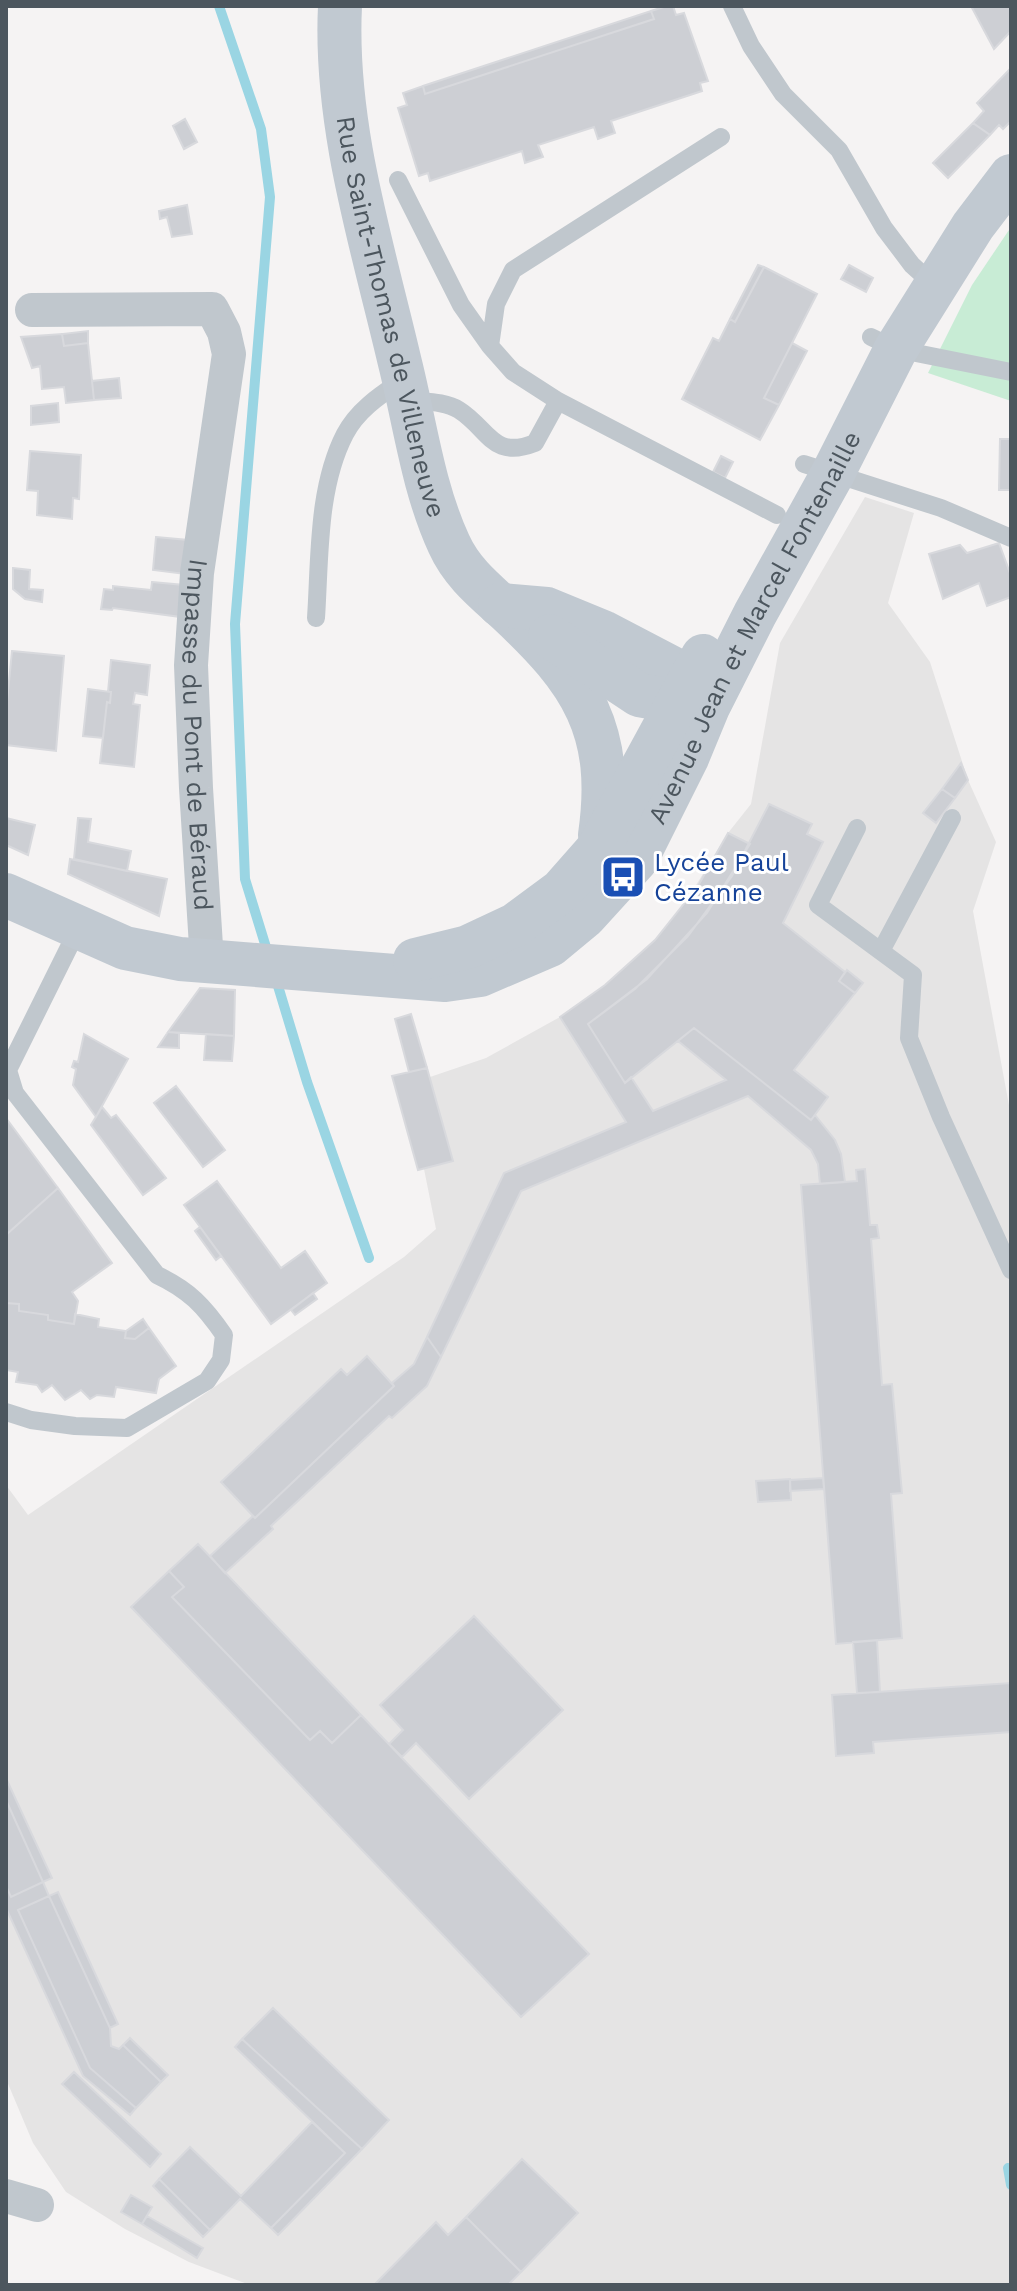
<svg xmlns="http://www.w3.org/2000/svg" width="1017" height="2291" font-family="'Work Sans',sans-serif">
<rect width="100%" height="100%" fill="#f5f3f3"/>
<path fill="#e5e4e4" d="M865 497 914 513 888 603 930 662 968 780 996 842 973 911 1011 1116V2285H250L189 2262 125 2229 66 2192 33 2143 6 2079V1485L28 1515 404 1257 436 1229 424 1169 418 1170 392 1076 409 1072 395 1019 411 1014 430 1077 486 1058 560 1017 605 985 655 940 682 908 728 833 751 804 780 643Z"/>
<path fill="#c8ecd5" d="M1011 227V401L928 373 972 285Z"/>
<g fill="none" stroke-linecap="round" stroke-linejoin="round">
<path stroke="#9ad5e3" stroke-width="10" d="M219 6 261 129 270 197 235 624 245 879 269 957
M275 976 307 1082 369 1258
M1008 2168 1011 2185"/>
</g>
<path fill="#cdcfd4" stroke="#d8d9dd" stroke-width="2" d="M667 6H673L676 15 684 13 708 81 700 83 702 91 611 121 615 133 598 139 594 127 538 145 543 157 525 163 522 151 430 181 428 173 419 176 398 108 407 105 403 93 423 86 425 94 654 19 651 11Z
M971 6H1011V31L994 49Z
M651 11 654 19 425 94 423 86Z
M1011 68V121L1003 129 999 125 990 135 973 123 984 111 977 103Z
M185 119 197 142 184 149 173 126Z
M973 123 990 135 948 178 933 163Z
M187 205 192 234 172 237 167 217 160 219 159 211Z
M758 265 764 267 735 322 730 319Z
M849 265 873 278 866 292 841 279Z
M764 267 817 294 764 398 779 405 760 440 682 399 713 338 719 341 730 319 735 322Z
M88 331V343L64 346 62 334Z
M62 334 64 346 88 343 94 400 66 403 64 387 42 389 40 366 32 368 21 337Z
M792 343 807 351 779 405 764 398Z
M119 378 121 398 94 400 92 381Z
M58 403 59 422 31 425V406Z
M1000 439H1011V490H999Z
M30 451 81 455 79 499 73 498 72 519 37 515 38 491 27 490Z
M721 456 733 462 725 478 713 472Z
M156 537 188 540 185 574 153 570Z
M999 543 1011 576V597L987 606 979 583 943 599 929 554 960 545 967 553Z
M13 568 30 570 29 589 43 590 42 602 25 599 13 589Z
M152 582 184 585 181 617 113 608 112 610 101 609 104 589 113 590V586L151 590Z
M12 651 64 656 56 751 6 745V712Z
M111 660 150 665 147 695 135 693 133 704 140 705 134 767 100 763 107 702 110 703 111 692H108Z
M88 689 111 692 110 703 107 702 103 738 83 736Z
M961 763 968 780 955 798 942 789Z
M942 789 955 798 936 823 923 813Z
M769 804 812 824 807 834 823 842 783 923 845 972 839 981 855 993 794 1070 828 1097 811 1120 694 1028 625 1083 588 1024 635 989 688 936 732 876Z
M6 818 35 825 28 855 6 845Z
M78 818 91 819 88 842 131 851 127 871 74 859Z
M728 833 750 844 707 913 647 979 588 1024 625 1083 631 1077 653 1111 726 1080 678 1041 694 1028 811 1120 815 1115 835 1140 841 1154 845 1182 820 1184 818 1164 811 1150 748 1096 521 1191 441 1357 427 1337 504 1173 626 1122 560 1017 605 985 655 940 698 886Z
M70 859 167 879 159 916 68 874Z
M847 970 863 983 855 993 839 981Z
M200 988 235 990 234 1036 168 1032Z
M411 1014 427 1068 409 1072 395 1019Z
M168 1032 179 1033V1048L158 1047Z
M84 1034 128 1059 96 1117 73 1085 76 1069 72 1067 74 1061 78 1062Z
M206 1034 234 1036 232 1061 204 1060Z
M427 1068 453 1161 418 1170 392 1076Z
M176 1086 225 1150 203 1167 154 1103Z
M102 1107 111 1118 116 1115 166 1178 143 1195 91 1125Z
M6 1118 58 1188 6 1235Z
M865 1169 870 1225H877L879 1238 871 1239 882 1385 892 1384 902 1493 891 1494 902 1638 836 1644 801 1185 857 1181 856 1170Z
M217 1181 281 1268 305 1251 327 1283 271 1324 184 1205Z
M58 1188 112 1263 72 1292 78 1301 74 1324 48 1320V1315L19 1311V1304L6 1303V1235Z
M200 1227 221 1256 216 1260 195 1231Z
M313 1293 317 1299 295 1315 291 1310Z
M6 1303 19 1304V1311L48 1315V1320L74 1324 75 1314 99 1319 98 1327 126 1331 125 1338 135 1339 149 1328 176 1366 159 1379 156 1393 116 1387 114 1397 97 1395 90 1399 81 1390 65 1400 52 1385 42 1392 37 1385 16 1382 18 1372 6 1370Z
M143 1319 149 1328 135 1339 125 1338 126 1331Z
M427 1337 441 1357 427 1386 392 1418 389 1416 271 1526 273 1529 225 1573 210 1556 253 1516 255 1518 394 1386 392 1383 414 1364Z
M367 1356 394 1386 255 1518 221 1482 341 1369 347 1375Z
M823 1478 824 1489 790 1491V1480Z
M790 1479 791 1500 758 1502 756 1481Z
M198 1544 361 1715 332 1743 320 1731 310 1740 172 1597 184 1587 169 1571Z
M169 1571 184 1587 172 1597 310 1740 320 1731 332 1743 361 1715 589 1954 521 2017 131 1607Z
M474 1616 563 1710 469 1799 416 1743 402 1757 389 1744 403 1730 380 1705Z
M877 1640 880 1692 857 1693 853 1642Z
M1011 1683V1732L873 1742 874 1753 836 1756 832 1695Z
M6 1778 52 1878 43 1882 6 1800Z
M6 1800 43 1882 11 1897 6 1886Z
M43 1882 49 1896 18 1910 90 2068 136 2108 130 2115 83 2076 6 1908V1886L11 1897Z
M58 1892 118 2024 110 2028 49 1896Z
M49 1896 110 2028 111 2046 119 2049 123 2045 161 2082 136 2108 90 2068 18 1910Z
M273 2008 389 2120 362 2149 242 2039Z
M130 2038 168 2075 161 2082 123 2045Z
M242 2039 362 2149 278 2235 271 2228 345 2153 235 2047Z
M74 2072 161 2154 150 2167 62 2084Z
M312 2122 345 2153 271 2228 240 2199 210 2230 159 2179 190 2147 241 2196Z
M522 2159 578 2213 521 2272 466 2217Z
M159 2179 210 2230 203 2237 153 2186Z
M131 2195 152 2207 142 2224 121 2212Z
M147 2216 203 2248 197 2258 142 2224Z
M466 2217 521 2272 508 2285H374L436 2222 448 2235Z"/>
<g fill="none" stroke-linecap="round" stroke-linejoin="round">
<path stroke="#c0c7cd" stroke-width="18" d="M732 6 751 46 783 94 839 150 884 228 912 265 934 285
M721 137 513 270 496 304 490 346 513 372 558 401 777 515
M398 180 461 305 490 346
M871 337 896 349 1011 372
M408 400C424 402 445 401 459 410 489 429 492 460 535 443L558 401
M804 464 941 508 1011 538
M316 618C320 559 317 488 345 434 358 409 382 394 404 379
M857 828 818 905 913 975 909 1038 941 1117 1011 1270
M881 951 952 818
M6 1412 31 1420 75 1426 127 1428 207 1381 221 1360 224 1335C204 1306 189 1290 157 1275L15 1093 8 1070 79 927"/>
<g stroke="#c0c7cd" stroke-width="34">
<path id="s1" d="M32 310 212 309 224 332 229 354 197 573 191 665 196 788 207 962"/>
<path d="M6 2196 37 2205"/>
</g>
<g stroke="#c1c9d1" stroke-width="44">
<path id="s2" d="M340 6C334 127 373 247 400 363 415 423 423 488 449 544 462 573 485 591 508 612 582 681 615 730 600 835"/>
<path d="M500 605 547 609 603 632 691 678 707 705"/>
<path d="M550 636 639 695 706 707"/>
<path id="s3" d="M6 895 125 948 180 959 445 980 480 975 550 945 585 916 636 860 687 758 708 707 755 614 832 475 896 349 973 226 1011 176"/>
<path d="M415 960 468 947 515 925 561 891 598 849 703 656"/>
</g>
</g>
<defs>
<g id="bus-square" transform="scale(2.3)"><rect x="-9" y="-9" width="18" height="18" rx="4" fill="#1a4fb4" stroke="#fff"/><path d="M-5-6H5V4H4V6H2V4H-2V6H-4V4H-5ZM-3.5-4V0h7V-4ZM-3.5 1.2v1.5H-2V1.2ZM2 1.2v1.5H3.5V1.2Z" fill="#fff"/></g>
</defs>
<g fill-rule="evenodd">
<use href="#bus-square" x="623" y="877"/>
</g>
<g text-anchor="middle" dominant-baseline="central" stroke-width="6" stroke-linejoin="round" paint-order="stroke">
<g font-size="26" fill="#4c565e" stroke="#fff">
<text stroke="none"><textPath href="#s2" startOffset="316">Rue Saint-Thomas de Villeneuve</textPath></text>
<text stroke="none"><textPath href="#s3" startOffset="946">Avenue Jean et Marcel Fontenaille</textPath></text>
<text stroke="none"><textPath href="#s1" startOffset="612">Impasse du Pont de Béraud</textPath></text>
</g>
<g font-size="26" fill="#164399" stroke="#fff" text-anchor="start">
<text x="654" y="862">Lycée Paul<tspan x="654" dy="30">Cézanne</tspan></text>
</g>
</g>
<rect width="1017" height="2291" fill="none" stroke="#4c565e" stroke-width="16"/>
</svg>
